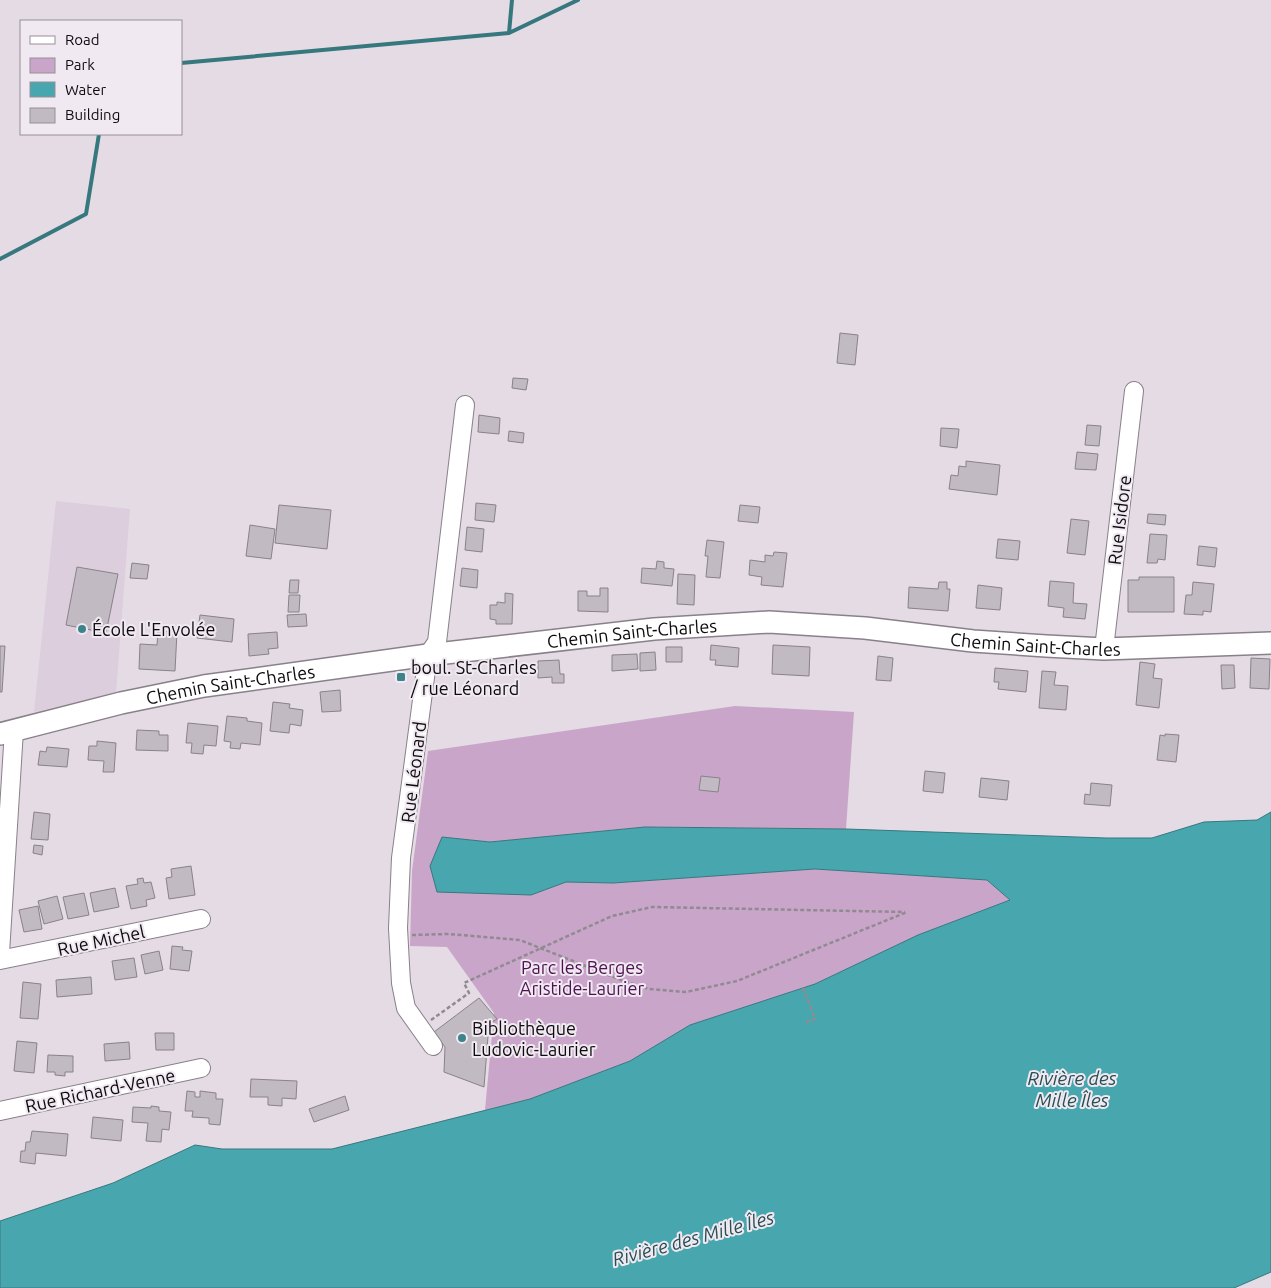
<svg xmlns="http://www.w3.org/2000/svg" width="1271" height="1288" font-family="Ubuntu,sans-serif">
<rect width="100%" height="100%" fill="#e4dbe4"/>
<path fill="#dccedc" d="M56 501 130 509 116 693 34 712Z"/>
<path fill="#c9a5ca" d="M735 706 854 712 846 829 645 827 490 842 443 837 531 895 566 882 613 883 815 869 987 880 1010 900 918 935 815 984 690 1025 630 1061 530 1099 485 1110 494 1013 447 947 410 946 412 871 428 751Z"/>
<path fill="#48a7ae" stroke="#36787e" d="M1271 812V1272L1234 1288H0V1221L113 1183 195 1145 222 1149H332L530 1099 630 1061 690 1025 815 984 918 935 1010 900 987 880 815 869 613 883 566 882 531 895 437 892 430 866 442 837 490 842 645 827 846 829 1106 838H1152L1204 822 1257 820Z"/>
<g fill="none" stroke-linecap="round" stroke-linejoin="round">
<path stroke="#36787e" stroke-width="4" d="M512 0 509 33 578 0
M181 63 509 33
M0 259 86 214 99 134"/>
</g>
<path fill="#c2bac2" stroke="#898289" d="M840 333 858 335 855 365 837 363Z
M513 378 528 379 526 390 512 388Z
M479 415 500 418 499 434 478 432Z
M1087 425 1101 426 1099 446 1085 445Z
M941 428 959 429 957 448 940 446Z
M509 431 524 433 523 443 508 441Z
M1077 452 1098 454 1096 470 1075 469Z
M966 461 1000 465 997 495 949 489 951 475 958 476 959 466 966 467Z
M476 503 496 505 494 522 475 520Z
M279 505 331 510 327 549 275 543Z
M740 505 760 507 758 523 738 521Z
M1148 514 1166 515 1165 525 1147 523Z
M1071 519 1089 521 1085 555 1067 553Z
M250 525 275 529 271 559 246 556Z
M467 527 484 529 482 552 465 550Z
M1150 534 1167 535 1165 560 1158 559 1157 563H1147Z
M998 539 1020 541 1018 560 996 558Z
M707 540 724 542 720 578 706 577 708 556H705Z
M1199 546 1217 548 1215 567 1197 565Z
M774 552 787 553 783 587 761 585 762 577 749 575 750 560 765 562V555L773 556Z
M657 561 664 562V568L674 569 672 586 641 583 642 568 656 569Z
M132 563 149 565 147 579 130 578Z
M77 567 118 574 106 633 66 625Z
M462 568 478 570 477 588 460 586Z
M678 574 695 575 694 605 677 604Z
M1139 577H1174V612H1128V580H1139Z
M290 580H299L298 593H289Z
M1050 581 1074 583 1073 603 1087 604 1085 619 1063 617 1064 608 1048 606Z
M939 582H947V589H950L948 611 908 608 909 587 938 589Z
M1193 582 1214 584 1211 612 1203 611V615L1184 614 1186 595H1192Z
M978 585 1002 588 1000 610 976 608Z
M600 588H608V612L578 611V591H587V596H600Z
M505 593 513 594 512 624H496V620L490 619V605H497V602L505 603Z
M289 595H300L299 612H288Z
M306 614 307 626 288 627 287 615Z
M200 615 234 619 232 642 197 638Z
M158 631 177 632 175 671 139 669 140 644 157 645Z
M277 632 278 648 268 649 269 654 249 656 248 634Z
M711 645 739 648 738 667 715 665 716 660H710Z
M773 645 810 647 809 676 772 674Z
M0 646H5L2 692H0Z
M666 647H682V662H666Z
M655 652 656 670 640 671V653Z
M637 654 638 669 612 671V655Z
M878 656 893 658 891 681 876 680Z
M1251 658 1270 659 1269 689 1250 688Z
M559 660 560 674H564V683H552V677L538 678V661Z
M1140 662 1155 664 1153 678 1162 679 1159 708 1136 705Z
M1221 665H1234L1235 688 1222 689Z
M995 668 1028 671 1026 692 998 689 999 682H994Z
M1042 671 1056 672 1054 685 1068 686 1066 710 1039 708Z
M340 690 341 711 322 712 320 692Z
M273 702 290 704 289 708 303 710 301 726 290 724 289 733 270 731Z
M227 716 247 718V721L262 723 260 745 241 743 240 749 230 748 231 742 224 741Z
M188 723 218 726 216 746 204 745 203 754 191 753 192 743H186Z
M137 730 159 731V735H168V751L136 750Z
M1165 734 1179 735 1176 762 1157 760 1160 735 1165 736Z
M97 741 116 743 114 772H103L104 761 88 760 89 746H97Z
M47 747 69 749 67 767 38 765 40 751 46 752Z
M925 771 945 773 943 793 923 791Z
M701 776 720 778 718 792 699 790Z
M981 778 1009 781 1007 800 979 797Z
M1091 783 1112 785 1110 806 1084 804 1085 794 1090 795Z
M34 812 50 814 48 840 31 839Z
M34 845 43 846 42 855 33 853Z
M191 866 195 895 169 899 166 878 172 877 171 869Z
M143 878 144 883 151 882 155 898 146 900 147 906 131 909 126 886 138 884 137 879Z
M115 888 119 907 94 912 90 893Z
M84 893 89 915 68 919 63 897Z
M57 896 63 919 44 924 38 901Z
M38 906 42 929 24 932 19 910Z
M172 946 183 947 182 950 192 951 189 971 170 969Z
M159 951 163 970 145 974 141 955Z
M134 958 137 977 115 980 112 961Z
M91 977 92 994 57 997 56 980Z
M23 982 41 984 38 1019 20 1018Z
M479 998 497 1019 489 1024 484 1087 444 1072 445 1047 434 1032Z
M155 1033H174V1050H156Z
M17 1041 37 1043 34 1073 14 1071Z
M129 1042 130 1059 105 1061 104 1044Z
M48 1055 73 1056V1072H65V1076L55 1075V1072H47Z
M251 1079 297 1081 296 1099 282 1098V1106L268 1105V1097H250Z
M187 1091 195 1092V1097H200V1091L216 1093V1099H223L220 1125 209 1124V1118L192 1117 193 1111H185Z
M345 1096 349 1110 314 1122 309 1109Z
M151 1106 159 1107V1111L171 1112 169 1130 162 1129 161 1142 146 1141 148 1123 132 1122 133 1107 151 1108Z
M93 1117 123 1120 121 1141 91 1138Z
M32 1131 68 1134 66 1156 36 1153 35 1164 20 1162 21 1151H25L26 1142H30Z"/>
<g fill="none" stroke-linecap="round" stroke-linejoin="round">
<g stroke="#898189" stroke-width="20">
<path id="minor" d="M1104 649 1134 391
M0 953 14 730
M0 960 201 919
M433 1046 406 1008 401 983 398 928 401 858 428 655 437 642 465 405
M0 1111 201 1068"/>
</g>
<g stroke="#898189" stroke-width="24">
<g id="major">
<path id="s1" d="M0 734 121 703 204 686 428 655 654 629 769 622 865 628 973 641 1046 646 1104 649 1271 643"/>
</g>
</g>
<path stroke="#918a91" stroke-width="2.5" stroke-dasharray="4 2.5" stroke-linecap="butt" d="M412 935 449 934 520 940 621 980 649 989 686 992 737 981 907 912
M803 988 815 1019 804 1023
M431 1020 469 993 464 983 612 916 652 907 905 912"/>
<use href="#minor" stroke="#fff" stroke-width="18"/>
<use href="#major" stroke="#fff" stroke-width="21"/>
</g>
<g fill="#3c8489" stroke="#f1e9f1" stroke-width="2">
<circle cx="82" cy="629" r="5"/>
<rect x="396" y="672" width="10" height="10" rx="2.5"/>
<circle cx="462" cy="1038" r="5"/>
</g>
<g text-anchor="middle" dominant-baseline="central" stroke-width="4" stroke-linejoin="round" paint-order="stroke">
<g font-size="18" fill="#0d0b0d" stroke="#f1e9f1">
<text transform="translate(1119 520) rotate(-83)">Rue Isidore</text>
<text stroke="none"><textPath href="#s1" startOffset="641">Chemin Saint-Charles</textPath></text>
<text stroke="none"><textPath href="#s1" startOffset="1046">Chemin Saint-Charles</textPath></text>
<text stroke="none"><textPath href="#s1" startOffset="236">Chemin Saint-Charles</textPath></text>
<text transform="translate(413 772) rotate(-83)">Rue Léonard</text>
<text transform="translate(101 940) rotate(-12)">Rue Michel</text>
<text transform="translate(100 1090) rotate(-12)">Rue Richard-Venne</text>
</g>
<g font-size="18" fill="#0d0b0d" stroke="#f1e9f1" text-anchor="start">
<text x="92" y="629">École L'Envolée</text>
<text x="411" y="667">boul. St-Charles<tspan x="411" dy="21">/ rue Léonard</tspan></text>
<text x="472" y="1028">Bibliothèque<tspan x="472" dy="21">Ludovic-Laurier</tspan></text>
</g>
<g font-size="18" fill="#4d1251" stroke="#f1e9f1">
<text x="582" y="967">Parc les Berges<tspan x="582" dy="21">Aristide-Laurier</tspan></text>
</g>
<g font-size="19" font-style="italic" fill="#254f53" stroke="#f1e9f1">
<text x="1072" y="1078">Rivière des<tspan x="1072" dy="22">Mille Îles</tspan></text>
<text transform="translate(693 1238) rotate(-15)">Rivière des Mille Îles</text>
</g>
</g>
<rect x="20" y="20" width="162" height="115" fill="#f1e9f1" stroke="#969096"/>
<rect x="30" y="36" width="25" height="8" fill="#ffffff" stroke="#969096"/>
<text x="65" y="45" font-size="15" fill="#0d0b0d">Road</text>
<rect x="30" y="58" width="25" height="15" fill="#c9a5ca" stroke="#969096"/>
<text x="65" y="70" font-size="15" fill="#0d0b0d">Park</text>
<rect x="30" y="82" width="25" height="15" fill="#48a7ae" stroke="#969096"/>
<text x="65" y="95" font-size="15" fill="#0d0b0d">Water</text>
<rect x="30" y="108" width="25" height="15" fill="#c2bac2" stroke="#969096"/>
<text x="65" y="120" font-size="15" fill="#0d0b0d">Building</text>
</svg>
